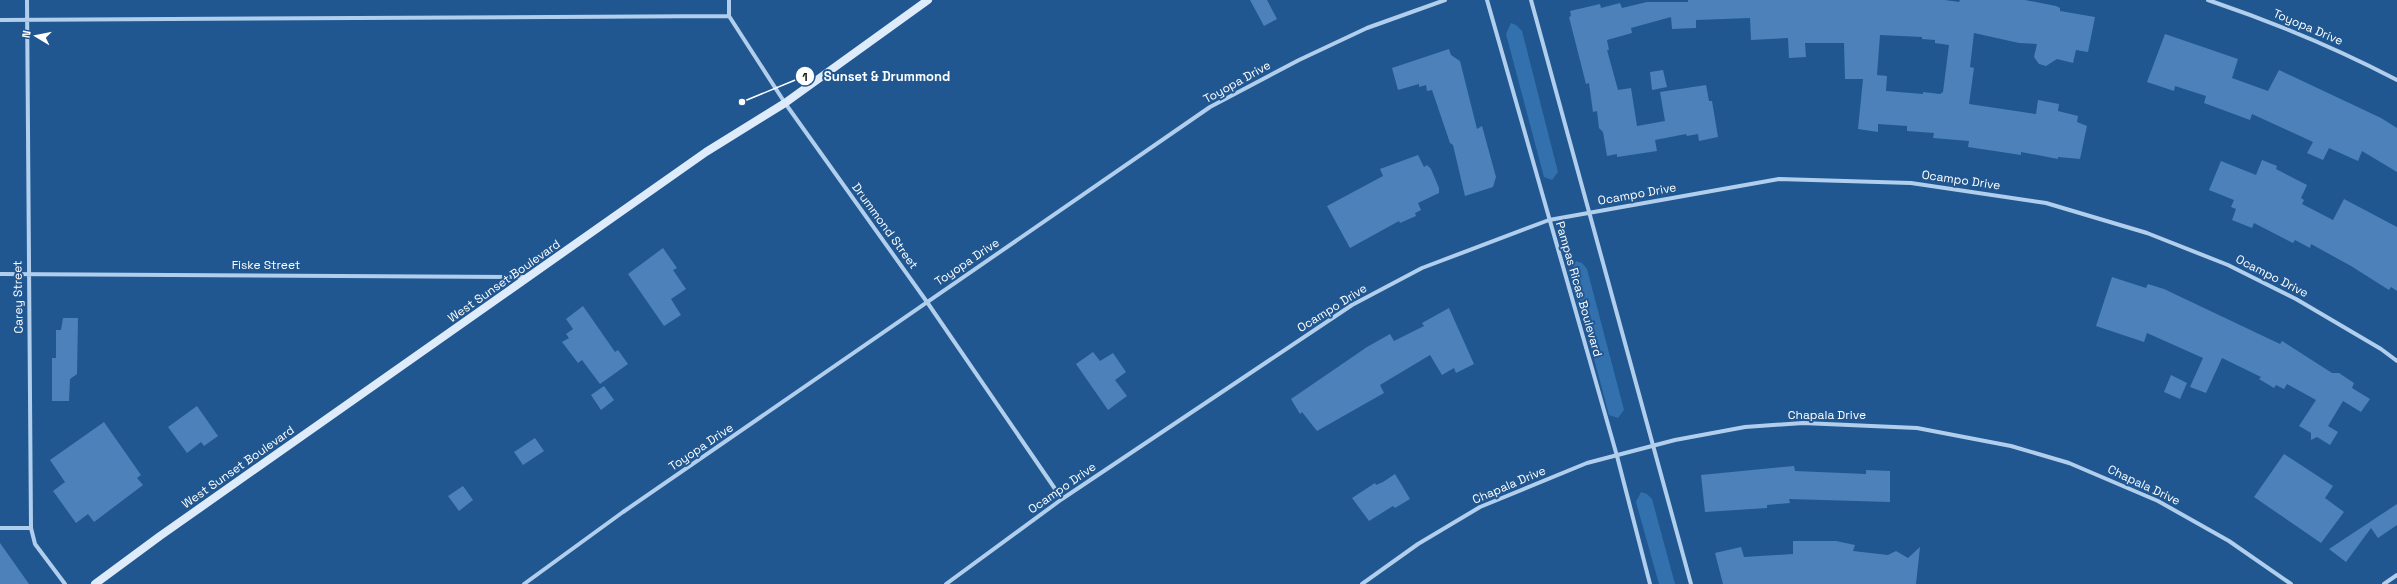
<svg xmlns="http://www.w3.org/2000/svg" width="2397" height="584" font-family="'Space Grotesk',sans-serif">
<rect width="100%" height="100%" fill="#205791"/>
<path fill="#3371ae" d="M1511 23 1516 25 1522 31 1558 172 1552 180 1544 177 1506 34Z
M1576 261 1582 263 1587 269 1624 410 1618 418 1609 415 1571 272Z
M1641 492 1647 494 1652 499 1675 584H1659L1636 502Z"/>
<path fill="#4c82b9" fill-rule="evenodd" d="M1250 0H1267L1277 19 1264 26Z
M1688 0H1945L1959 2 1960 0H2025L2056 6 2060 8V11L2095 17 2088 52 2076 50 2073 63 2057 59 2046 66 2039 64 2034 57 2037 44 2019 43 1974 33 1970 67 1974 68 1969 104 2036 114 2038 100 2059 104 2058 111 2078 116 2077 122 2087 126 2080 159 2058 157V159L2021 152V155L1968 147 1969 141 1933 138 1934 133 1907 131V126L1878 124V132L1858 129 1863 79H1845L1844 43H1805L1806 57 1789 58 1788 38 1751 40 1750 18 1696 20V28L1672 29 1671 17 1631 28 1632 33 1607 40 1609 50H1607L1618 90 1631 88 1637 126 1665 121 1660 92 1706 85 1709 101H1712L1718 137 1699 141 1698 134 1687 136 1686 134 1655 140 1657 151 1617 157V154L1607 156 1603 132 1599 128 1597 111 1593 112 1589 83 1586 84 1569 17 1571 16 1570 11 1600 4 1601 8 1620 3 1622 8 1647 2H1688ZM1880 35 1922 37V39L1935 40V43L1949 45 1943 92 1940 94 1923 92V94L1886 91 1887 76 1877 75Z
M2165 34 2238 59 2232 78 2268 91 2279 70 2381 118 2397 128V172L2362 151 2358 161 2329 148 2323 160 2307 153 2313 142 2252 114 2250 120 2204 103 2206 96 2175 86 2174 91 2147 82Z
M1449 49 1451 55 1460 61 1477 129 1482 126 1496 177 1493 187 1465 196 1453 145 1450 143 1432 90 1427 91 1426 85 1419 87V84L1398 90 1392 68Z
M1663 70 1667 87 1652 90 1650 72Z
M1418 155 1424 167 1427 165 1431 169 1439 188V193L1418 203 1421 210 1415 213 1416 216 1400 223 1399 221 1350 248 1327 206 1383 176 1380 169Z
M2262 160 2277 166 2276 169 2307 185 2301 198 2304 200 2302 204 2333 220 2344 199 2397 227V291L2391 287 2389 290 2351 266 2311 244 2310 248 2295 240 2293 243 2254 223 2252 228 2232 220 2236 209 2231 207 2234 200 2209 190 2221 161 2256 175Z
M663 248 677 268 673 270 686 289 671 299 681 315 664 326 628 274Z
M2112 277 2146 288 2148 284 2164 289 2280 344 2282 341 2332 373H2339L2354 383 2352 388 2370 399 2361 412 2343 401 2328 426 2338 432 2330 445 2317 437 2311 440V433L2299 426 2316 400 2287 384 2284 389 2276 385 2274 388 2259 379 2261 377 2222 358 2206 393 2190 387 2203 358 2147 333 2144 342 2096 326Z
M583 306 615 352 618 350 628 364 600 384 582 360 578 363 562 342 569 338 566 334 573 329 566 319Z
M1449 308 1474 364 1456 373 1454 368 1442 375 1430 355 1380 385 1384 393 1317 431 1302 412 1300 414 1291 399 1367 347 1390 334 1394 341 1424 326 1422 323Z
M63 318H78L77 374 70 379 69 401H52V358H56V330H61Z
M1093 352 1100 361 1113 353 1126 372 1115 380 1127 396 1108 410 1076 364Z
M2171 375 2187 383 2180 399 2164 392Z
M604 386 614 400 601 410 591 395Z
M197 406 218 436 204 446 201 442 187 453 168 427Z
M104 422 141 475 137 478 143 485 94 522 88 514 76 523 53 491 65 482 50 460Z
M535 438 544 451 523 465 514 452Z
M2284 454 2333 486 2325 498 2344 512 2321 543 2254 497Z
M1794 466 1795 471 1866 474V470L1890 471V502L1789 499 1790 503 1767 505V508L1705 512 1701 475Z
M1395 474 1410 499 1395 508 1393 506 1369 521 1352 498 1375 483 1376 485 1383 482Z
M463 486 473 500 459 511 448 496Z
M2397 504V525L2378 538 2371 528 2346 562 2329 549Z
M1793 541H1836L1855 545 1853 551 1888 555 1896 551 1908 558 1920 547 1916 584H1723L1715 553 1741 547 1744 557 1793 554Z
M0 543 29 584H0Z"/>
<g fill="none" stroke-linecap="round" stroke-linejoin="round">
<path stroke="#b1cfed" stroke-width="4" d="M27 0 31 528 35 544 65 584
M729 0V16L785 103 927 302 1062 499
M1487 0 1617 456 1650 584
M1531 0 1691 584
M2208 0C2273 22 2336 48 2397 80
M0 20 729 16
M0 274 526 277
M0 528H31
M524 584 623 512 1210 107 1299 60 1367 28 1445 0
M946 584 1062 499 1352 305 1422 268 1549 220 1779 179 1911 183 2046 203 2147 233 2228 265 2296 299 2381 349 2397 361
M1362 584 1418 544 1480 507 1587 463 1675 440 1745 427 1803 423 1917 428 2011 446 2069 463 2158 501 2229 541 2291 584
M2384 584 2397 575"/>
<path stroke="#ddebfa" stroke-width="8" d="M95 584 160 536 706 152 785 103 928 0"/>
</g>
<g text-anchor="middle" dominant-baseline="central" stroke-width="4" stroke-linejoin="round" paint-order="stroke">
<g font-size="12" fill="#fff" stroke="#205791">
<text transform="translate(2308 27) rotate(23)">Toyopa Drive</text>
<text transform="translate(1237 82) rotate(-29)">Toyopa Drive</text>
<text transform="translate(1961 180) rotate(8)">Ocampo Drive</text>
<text transform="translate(1637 194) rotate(-10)">Ocampo Drive</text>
<text transform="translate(885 226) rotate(54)">Drummond Street</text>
<text transform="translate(967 262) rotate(-34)">Toyopa Drive</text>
<text x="266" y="265">Fiske Street</text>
<text transform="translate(2272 276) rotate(27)">Ocampo Drive</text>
<text transform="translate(504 281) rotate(-35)">West Sunset Boulevard</text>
<text transform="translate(1579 289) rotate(74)">Pampas Ricas Boulevard</text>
<text transform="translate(18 297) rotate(-91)">Carey Street</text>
<text transform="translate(1332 308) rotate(-32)">Ocampo Drive</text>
<text x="1827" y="415">Chapala Drive</text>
<text transform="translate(701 447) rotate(-34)">Toyopa Drive</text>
<text transform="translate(238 467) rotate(-35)">West Sunset Boulevard</text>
<text transform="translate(1509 485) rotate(-23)">Chapala Drive</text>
<text transform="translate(2144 485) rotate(25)">Chapala Drive</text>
<text transform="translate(1062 488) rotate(-35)">Ocampo Drive</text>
</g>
</g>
<path fill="none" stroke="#fff" stroke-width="1.5" d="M742 102L805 76"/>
<g fill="#fff" stroke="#205791" stroke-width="1.5">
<circle cx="742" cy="102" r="4"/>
<circle cx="805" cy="76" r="10"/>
</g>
<g font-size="12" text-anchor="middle" font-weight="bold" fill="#111">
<text x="805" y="81">1</text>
</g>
<g font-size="13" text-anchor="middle" font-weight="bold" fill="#fff" stroke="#205791" stroke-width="4" stroke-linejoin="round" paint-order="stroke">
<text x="887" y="81">Sunset &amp; Drummond</text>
</g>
<g transform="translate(36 36) rotate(280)" stroke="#205791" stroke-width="3" paint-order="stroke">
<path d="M0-3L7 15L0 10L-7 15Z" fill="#ffffff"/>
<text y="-6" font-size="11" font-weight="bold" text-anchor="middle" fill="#ffffff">N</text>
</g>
</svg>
